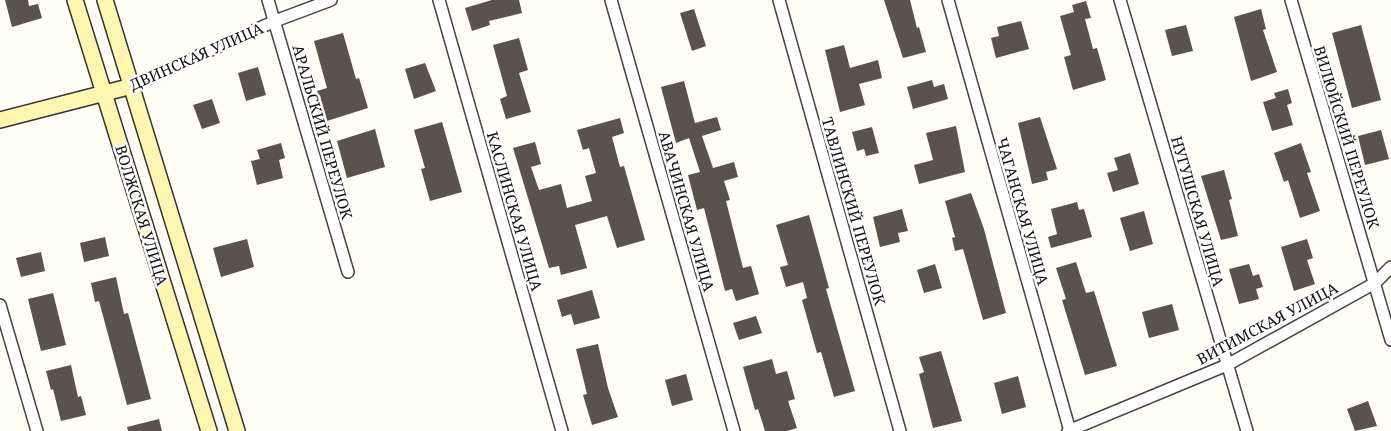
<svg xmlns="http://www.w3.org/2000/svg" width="1391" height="431" font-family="'Noto Serif',serif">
<rect width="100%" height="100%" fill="#fffdf5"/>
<path fill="#5a524d" d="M5 0H28L29 6 38 4 42 18 12 27Z
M492 0H519L522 13 489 21 490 25 472 31 465 8Z
M884 0H910L917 28 919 27 926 52 903 58Z
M1086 1 1091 18 1085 19 1093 49 1097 48 1106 80 1073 90 1064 57 1071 55 1060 16 1074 12 1072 5Z
M694 9 706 46 692 51 680 13Z
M1261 9 1266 29 1263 30 1277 72 1251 81 1234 17Z
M1021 21 1029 49 996 58 991 38 999 36 997 27Z
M1186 25 1193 51 1172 56 1165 30Z
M1361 25 1381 100 1352 108 1332 33Z
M343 33 356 79 359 78 368 108 327 121 317 91 327 88 314 41Z
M519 38 528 70 519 73 531 112 506 119 500 99 507 96 493 45Z
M844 45 850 68 878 60 882 78 859 84 865 105 840 112 825 50Z
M425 63 436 91 414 99 405 69Z
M258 67 266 95 246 101 238 73Z
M932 80 934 87 944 84 948 99 913 109 907 87Z
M684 81 695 123 717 117 721 130 702 136 713 168 734 162 738 177 724 181 730 200 726 201 743 268 751 266 759 294 736 301 732 289 725 291 704 208 697 210 688 175 700 172 689 138 676 143 661 87Z
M1288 89 1292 103 1287 105 1293 125 1272 131 1263 102 1276 98 1274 93Z
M212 99 220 123 202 129 193 105Z
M1040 117 1057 169 1046 172 1048 180 1032 184 1018 123Z
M620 118 624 133 612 137 620 167 624 166 645 240 617 248 607 216 575 225 587 268 561 275 559 266 549 268 513 148 535 142 541 164 531 167 539 190 561 184 567 208 592 201 585 176 596 173 589 148 583 150 577 130Z
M442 122 462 192 430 201 421 169 425 168 414 130Z
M956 126 965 172 919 184 914 165 933 160 926 133Z
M872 127 879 153 866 156 864 149 857 151 852 132Z
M375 129 385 167 347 178 337 141Z
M1381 130 1389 159 1365 165 1358 136Z
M281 143 285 158 279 160 283 178 257 185 251 161 260 159 257 150Z
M1301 143 1311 172 1307 173 1320 211 1300 218 1288 180 1284 182 1274 153Z
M1130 153 1139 184 1113 192 1107 173 1118 170 1114 158Z
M1224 170 1232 199 1229 200 1238 236 1221 240 1201 176Z
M971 193 984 229 1006 313 983 320 963 249 955 251 952 238 955 237 945 201Z
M1077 202 1079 210 1084 209 1092 237 1051 248 1048 237 1057 234 1051 209Z
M902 209 908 231 898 233 900 242 880 247 873 217Z
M1144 211 1153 244 1130 251 1120 218Z
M809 215 829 288 826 289 855 391 834 397 821 352 817 353 802 300 807 298 803 282 786 287 780 267 788 265 776 225Z
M105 237 109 256 84 262 80 243Z
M247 239 254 267 221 277 213 248Z
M1307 239 1313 258 1307 260 1315 284 1294 291 1281 247Z
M41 252 45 271 21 277 16 258Z
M1076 262 1086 293 1094 291 1117 366 1085 375 1062 300 1066 299 1056 268Z
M935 264 942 288 924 293 917 270Z
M1249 264 1253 276 1259 274 1263 287 1256 289 1259 299 1239 304 1229 269Z
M116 277 124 314 128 313 151 399 127 405 99 301 95 302 91 283Z
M592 290 600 318 574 325 571 314 562 317 557 300Z
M53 293 66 345 41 351 28 299Z
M1172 304 1179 330 1149 338 1142 312Z
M756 316 762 333 739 340 733 323Z
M598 344 608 388 618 417 592 425 583 395 587 394 576 349Z
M941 351 962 421 933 428 919 374 924 372 919 357Z
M772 359 776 374 787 371 795 399 788 401 797 428 787 431H765L758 409 755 410 743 367Z
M71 365 78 397 81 396 86 415 61 421 53 389 51 390 46 371Z
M686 374 693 400 672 406 665 380Z
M1018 376 1026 407 1002 414 994 383Z
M1368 401 1377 426 1355 431 1347 409Z
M159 419 162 431H128L127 427Z"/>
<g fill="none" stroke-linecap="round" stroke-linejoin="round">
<g stroke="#444" stroke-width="14">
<path id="street" d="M268 0 348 272
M439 0 562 431
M611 0 734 431
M779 0 900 431
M948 0 1070 431
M1120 0 1247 431
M1291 0 1391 340
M132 86 275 21 331 0
M0 305 37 431
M1068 431 1227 365 1375 283 1391 267"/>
</g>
<g stroke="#333" stroke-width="18">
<path id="secondary" d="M75 0 209 431
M105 0 237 431
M0 120 132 86"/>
</g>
<use href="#street" stroke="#fff" stroke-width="11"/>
<use href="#secondary" stroke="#fff6b0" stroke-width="15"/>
</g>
<g text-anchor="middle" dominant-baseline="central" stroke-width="5" stroke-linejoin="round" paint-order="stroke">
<g font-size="15" fill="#111" stroke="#fff">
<text transform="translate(196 56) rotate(-24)">ДВИНСКАЯ УЛИЦА</text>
<text transform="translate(323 132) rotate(74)">АРАЛЬСКИЙ ПЕРЕУЛОК</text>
<text transform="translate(1347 137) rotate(73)">ВИЛЮЙСКИЙ ПЕРЕУЛОК</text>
<text transform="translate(515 211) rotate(74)">КАСЛИНСКАЯ УЛИЦА</text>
<text transform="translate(687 211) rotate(74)">АВАЧИНСКАЯ УЛИЦА</text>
<text transform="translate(854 211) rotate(74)">ТАВЛИНСКИЙ ПЕРЕУЛОК</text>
<text transform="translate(1023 211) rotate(74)">ЧАГАНСКАЯ УЛИЦА</text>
<text transform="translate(1198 211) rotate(74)">НУГУШСКАЯ УЛИЦА</text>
<text transform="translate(142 215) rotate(73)">ВОЛЖСКАЯ УЛИЦА</text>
<text transform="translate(1267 323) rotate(-28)">ВИТИМСКАЯ УЛИЦА</text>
</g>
</g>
</svg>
